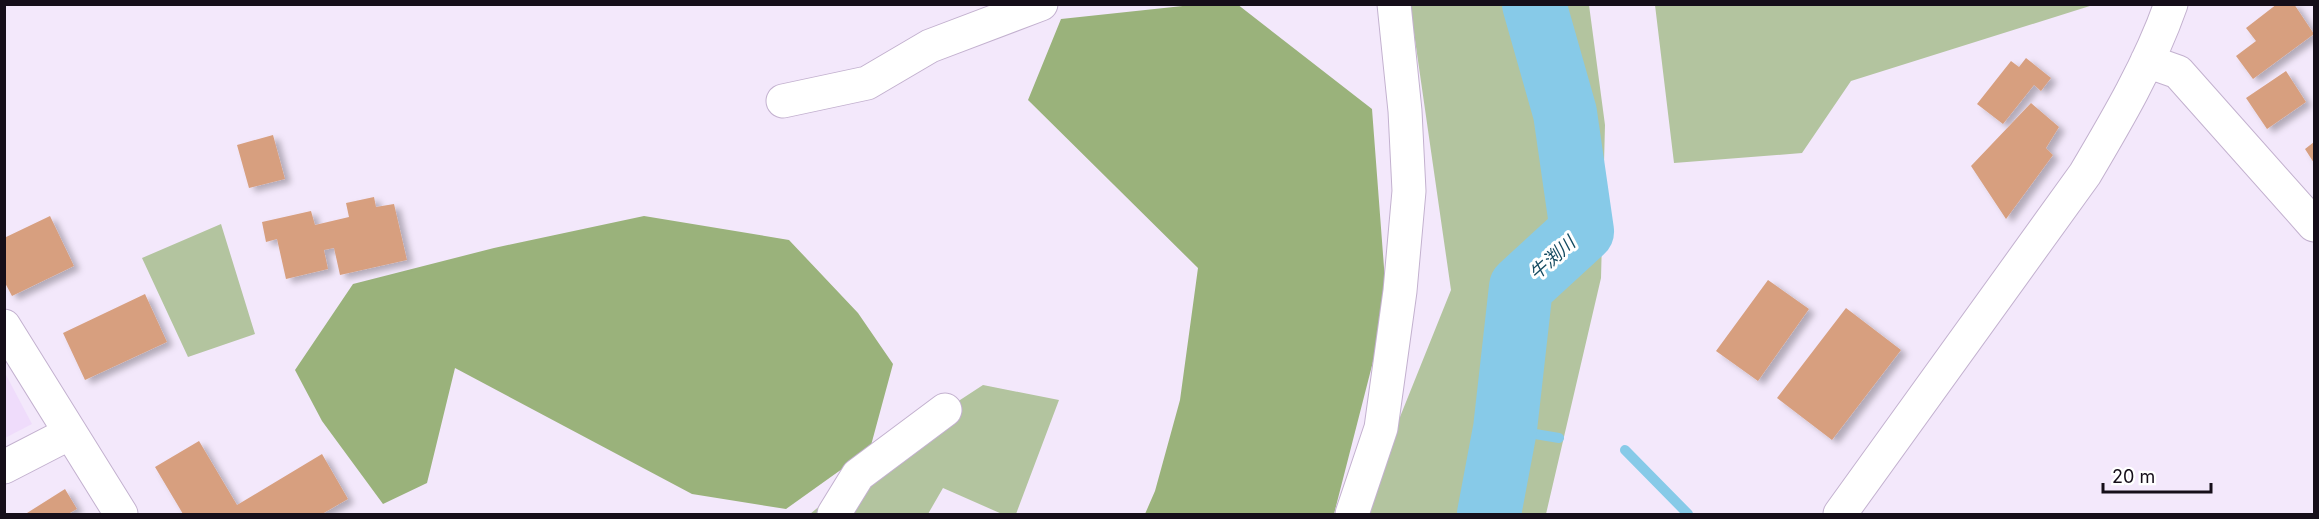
<svg xmlns="http://www.w3.org/2000/svg" width="2319" height="519" font-family="Inter,'Noto Sans JP',sans-serif">
<defs>
<filter id="shadow"><feDropShadow dx="6" dy="4" stdDeviation="3" flood-color="#0004"/></filter>
</defs>
<rect width="100%" height="100%" fill="#f3e8fb"/>
<path fill="#efdcfb" d="M5 373 32 424 5 438H4Z"/>
<path fill="#b3c49f" d="M1410 5H1589L1605 125 1601 278 1546 514H1361L1451 290Z
M1655 5V4L2093 5 1851 81 1802 153 1674 163Z
M221 224 255 334 188 357 142 258Z
M983 385 1059 400 1016 514H1002L943 488 928 514H810L905 436Z"/>
<path fill="#9ab27b" d="M1237 4 1372 109 1387 307 1334 514H1145L1155 491 1180 400 1198 268 1028 100 1061 19 1192 5Z
M644 216 789 240 858 313 893 364 870 449 786 509 692 494 455 368 427 483 383 504 322 421 295 370 353 284 494 248Z"/>
<g fill="none" stroke-linecap="round" stroke-linejoin="round">
<path stroke="#87cae8" stroke-width="10" d="M1505 429 1559 438
M1625 450 1688 514"/>
<path stroke="#87cae8" stroke-width="64" d="M1489 514 1505 429 1521 287 1582 231 1565 113 1534 4"/>
</g>
<path fill="#d79f7f" filter="url(#shadow)" d="M2277 4H2294L2314 34 2253 79 2236 56 2256 41 2246 28Z
M2026 58 2051 78 2041 91 2034 85 2003 124 1977 104 2011 61 2019 67Z
M2286 71 2306 102 2267 129 2246 98Z
M2031 103 2059 127 2046 148 2053 155 2006 219 1971 166Z
M273 135 285 179 249 188 237 145Z
M2314 142V163L2305 149Z
M374 197 376 207 394 204 407 260 340 275 334 248 324 250 328 269 286 279 277 239 266 242 262 222 311 211 315 225 349 217 346 203Z
M50 216 74 266 12 296 4 281V238Z
M1768 280 1809 309 1758 381 1716 351Z
M145 294 167 342 85 380 63 333Z
M1846 308 1901 350 1832 440 1777 398Z
M199 441 237 505 322 454 348 499 322 514H183L155 467Z
M65 489 77 509 68 514H29L27 513Z"/>
<g fill="none" stroke-linecap="round" stroke-linejoin="round">
<g stroke="#c3b1cf" stroke-width="35">
<path id="minor" d="M2147 61 2178 72 2314 225
M783 101 867 83 930 46 1041 4
M4 326 121 514
M4 467 70 433
M834 514 858 475 945 410
M1352 514 1381 428 1400 291 1409 191 1405 111 1394 4
M1840 514 2085 174C2117 120 2150 64 2171 4"/>
</g>
<use href="#minor" stroke="#fff" stroke-width="33"/>
</g>
<g text-anchor="middle" dominant-baseline="central" stroke-width="6" stroke-linejoin="round" paint-order="stroke">
<g font-size="18" font-style="italic" fill="#144b61" stroke="#fff">
<text transform="translate(1552 258) rotate(-42)">牛渕川</text>
</g>
</g>
<rect width="2319" height="519" fill="none" stroke="#150e19" stroke-width="12"/>
<path d="M2103 483v9h108v-9" fill="none" stroke="#150e19" stroke-width="3"/>
<text x="2112" y="483" font-size="18" fill="#150e19" stroke="#ffffff" stroke-width="4.5" paint-order="stroke">20 m</text>
</svg>
